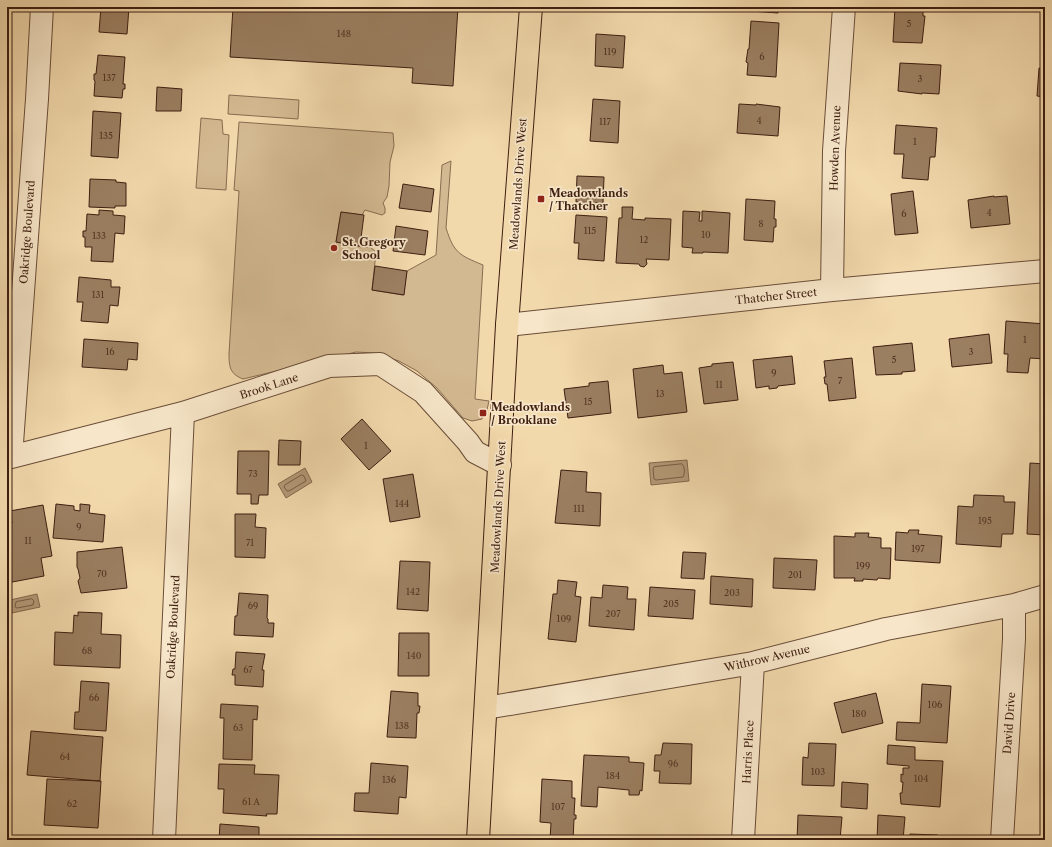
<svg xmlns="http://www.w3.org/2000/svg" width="1052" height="847" font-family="'Libre Caslon Text',serif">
<rect width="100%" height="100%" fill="#f2d9ac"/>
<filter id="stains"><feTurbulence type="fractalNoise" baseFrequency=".005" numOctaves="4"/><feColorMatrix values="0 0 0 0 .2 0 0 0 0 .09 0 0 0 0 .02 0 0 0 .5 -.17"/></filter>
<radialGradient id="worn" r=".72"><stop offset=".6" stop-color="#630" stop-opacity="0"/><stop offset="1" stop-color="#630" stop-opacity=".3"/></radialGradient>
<path fill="#d3b991" stroke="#886c50" d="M229 95 299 100 298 119 228 114Z
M201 118 222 120 223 134 229 135 226 190 196 188Z
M239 122 393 133 394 146 390 162 389 186 387 197 383 203 385 208V213L382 215 365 210 362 215 341 212 336 242C344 244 362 248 370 247L376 252 372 290 403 295 407 271 436 255 442 165 451 161 446 228C454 253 459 255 483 265L475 399 489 401 486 414H483L482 419 472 421 463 418 437 388 417 371 399 361 375 353 356 352 243 379C230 374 229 367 229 354L239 191 234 190Z"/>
<path fill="#b49977" stroke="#84684e" d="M687 460 689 481 651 485 649 463Z
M305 468 312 482 286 498 278 484Z
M37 594 40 607 12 613 10 600Z"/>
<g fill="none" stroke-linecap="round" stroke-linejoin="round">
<path stroke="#785c44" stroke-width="1" d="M682 464C685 466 685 474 683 477L656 480 654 479 653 469 654 467Z
M302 475 304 476 306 481 289 491H287L284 487 285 485Z
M32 599 34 601 33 605 17 608 15 607 16 602Z"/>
</g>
<path fill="#9b7f61" stroke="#3d1e10" d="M101 7H129L127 34 99 32Z
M233 7H349L408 10 409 7H458L453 86 412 83 413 68 230 57Z
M598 7H629V9Z
M738 7H779L778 13 737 10Z
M895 7H923V16H925L922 43 893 42Z
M751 21 779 23 776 77 747 75 748 63 746 62 748 49H749Z
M596 34 625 36 623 68 595 66Z
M98 55 125 57 123 84H125V89H123L122 98 94 96 95 81 94 80V74H96Z
M900 63 941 65 939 94 922 93V94L898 91Z
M1039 68 1045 69V97L1037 96Z
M157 87 182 89 181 111H156Z
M593 99 620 101 618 143 590 141Z
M739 104 756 105V104L780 107 778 136 737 133Z
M93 111 121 113 118 158 91 156Z
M896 125 937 128 935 157H930L928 180 902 178 904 154H894Z
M577 176 604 177 603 203 576 202Z
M90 179 116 180V182L126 183V206H115V208L89 207Z
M403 184 434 189 431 212 399 208Z
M913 191 918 233 895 235 891 194Z
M994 196V197L1007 196 1010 224 971 228 968 200Z
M746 199 775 201 774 219H776V227H774L773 242 744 240Z
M622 207H633L632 219 645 220V218L671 219 669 260 646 259 647 264 644 267 640 266 639 264 616 263 619 218H622Z
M99 210 113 211V215L125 216 124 234 115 233 113 262 91 261 92 247H85V237H83V231H86L87 214 99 215Z
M683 211 700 212 699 221H702V211L730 213 728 253 703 252V253H692L693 248 682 247Z
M341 212 364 215 360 246 336 242Z
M576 215 607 217 604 261 578 259 579 243H574Z
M396 226 428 231 425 255 393 251Z
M375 266 407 271 404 295 372 290Z
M79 277 111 280V287H120L118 306 110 305 108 323 81 321 83 302H77Z
M1006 321 1045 324V359L1030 358 1028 373 1007 372 1008 354H1004Z
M989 334 992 363 952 367 949 339Z
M84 339 138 343 137 360 128 359 127 370 82 367Z
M912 343 915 371 902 372V374L876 375 873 347Z
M792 356 795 384 778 386 777 388 769 389V386L756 388 753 360Z
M852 358 856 398 829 401 827 384H825L824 377H826L824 361Z
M733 362 738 400 704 404 699 368 712 366V364Z
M663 365 664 374 682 372 687 412 638 418 633 369Z
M608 381 611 413 568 418 564 389 589 386V383Z
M362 419 391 451 369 470 341 439Z
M279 440 301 441 300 465H278Z
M238 451H269L268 495H259L258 504H251V494H237Z
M1030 463 1045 464V535L1027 534Z
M561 470 587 472 586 492 601 493 600 526 555 523Z
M413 474 420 517 390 522 383 479Z
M974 495 1004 496V502H1015L1013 534H1002L1001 547 956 544 958 506 973 507Z
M56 504 74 506V510L80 511V504L90 505 89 513 105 515 103 542 53 538Z
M43 505 52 556 41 558 44 576 7 583V524L12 523 10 511Z
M235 514H256L255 527 266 528 265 558 235 557Z
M909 530H919L918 534 942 536 940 563 895 560 896 532 908 533Z
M855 533H869L868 537 881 538V548H891L890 579 878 578 877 580 863 579V581H854L855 578H834V536L855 537Z
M122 547 127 588 81 593 78 581 80 578 78 569 77 567V552Z
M683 552 706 553 704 579 681 578Z
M774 558 817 560 815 590 773 588Z
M400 561 430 562 428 611 397 609Z
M711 576 753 579 752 607 710 604Z
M558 580 577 582 575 596 581 597 576 642 548 639 553 594H557Z
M603 585 628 587 627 599H636L634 630 589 626 591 597 602 598Z
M650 587 695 590 693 619 648 616Z
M239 593 268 595 267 618 268 619V623H274L273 637 234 635 235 616H237Z
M78 612 102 613 101 634 121 635 120 668 54 665 55 632 73 633 74 615 78 616Z
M399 633H429V676H398Z
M236 652 265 654 262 670H264L263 687 235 685V675H232L233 669H235Z
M81 681 109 683 106 731 74 729 75 712H79Z
M922 684 951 686 947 743 896 740 897 722 920 723Z
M391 691 418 693V706H420L419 713H417L416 738 387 737Z
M876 693 883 723 842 733 834 703Z
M221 704 258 706 257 720 253 719 252 760 223 759 224 718H220Z
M31 731 103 737 100 781 27 775Z
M663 743 692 744 691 784 659 783 660 771H654L655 755H661Z
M809 743 836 744 834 786 802 785 803 757 808 758Z
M888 745 915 747V760L943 761 940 807 901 804 900 793H902L903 782H901V774L903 775V768H909V766L887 764Z
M584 755 629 757V762L644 763 642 791 640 790 639 795H629V790L598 787 597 807 581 806Z
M371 763 408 766 406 798 399 797 398 814 354 811 355 793H369Z
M219 764 255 765 254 774 279 775 277 814H266L267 816 223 813 224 789H218Z
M47 779 101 781 98 828 44 825Z
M542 779 572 781V798H575L574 815H576V819H574L573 840H550L551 823 540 822Z
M842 782 868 784 867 809 841 807Z
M798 815 842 817 840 840H797Z
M878 815 905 817 903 840H877Z
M220 824 259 827V840H219Z
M910 834 938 835 937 840H909Z"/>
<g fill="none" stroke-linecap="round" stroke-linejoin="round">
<g stroke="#6a4d37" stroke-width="24">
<path id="minor" d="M832 290 834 151 844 7
M507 325 832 290 1045 271
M11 457 37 99 42 7
M7 458 183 413 329 366 380 364 423 392 468 442 475 452 500 465
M486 708 753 663 886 629 1014 605 1045 596
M164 840 183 413
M743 840 753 663
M1002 840 1014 639V605"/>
</g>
<g stroke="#3d1e10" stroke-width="24">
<path id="major" d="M478 840 507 325 531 7"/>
</g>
<use href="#minor" stroke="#f7e6c9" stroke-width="22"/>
<use href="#major" stroke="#f2d9ac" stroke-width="22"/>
</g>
<g fill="#8f2418" stroke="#f7e6c9" stroke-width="1.5">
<rect x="537" y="195" width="8" height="8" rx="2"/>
<circle cx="334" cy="248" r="4"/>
<rect x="479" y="409" width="8" height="8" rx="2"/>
</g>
<g text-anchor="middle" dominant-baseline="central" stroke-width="3.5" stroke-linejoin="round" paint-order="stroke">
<g font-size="9" fill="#543624">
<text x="909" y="23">5</text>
<text x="344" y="33">148</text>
<text x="610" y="51">119</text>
<text x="762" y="56">6</text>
<text x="109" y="77">137</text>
<text x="920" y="78">3</text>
<text x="759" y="120">4</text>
<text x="605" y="121">117</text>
<text x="106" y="135">135</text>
<text x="915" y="141">1</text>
<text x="989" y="212">4</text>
<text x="904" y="213">6</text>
<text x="761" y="223">8</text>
<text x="590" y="230">115</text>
<text x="706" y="234">10</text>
<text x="99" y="235">133</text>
<text x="644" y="239">12</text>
<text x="98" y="294">131</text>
<text x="1025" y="339">1</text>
<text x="110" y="351">16</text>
<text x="971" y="351">3</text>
<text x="894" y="359">5</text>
<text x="774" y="372">9</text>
<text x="840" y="380">7</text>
<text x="719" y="384">11</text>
<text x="660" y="393">13</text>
<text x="588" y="401">15</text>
<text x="366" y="445">1</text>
<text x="253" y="473">73</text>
<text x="402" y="503">144</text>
<text x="579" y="508">111</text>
<text x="985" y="520">195</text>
<text x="79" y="526">9</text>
<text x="28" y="540">11</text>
<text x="250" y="542">71</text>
<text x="918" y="548">197</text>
<text x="863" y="565">199</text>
<text x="102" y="573">70</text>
<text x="795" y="574">201</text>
<text x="413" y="591">142</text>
<text x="732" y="592">203</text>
<text x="671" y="603">205</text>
<text x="253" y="605">69</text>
<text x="613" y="613">207</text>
<text x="564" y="618">109</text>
<text x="87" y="650">68</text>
<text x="414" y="655">140</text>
<text x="248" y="669">67</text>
<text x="94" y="697">66</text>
<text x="935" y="704">106</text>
<text x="859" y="713">180</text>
<text x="402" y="725">138</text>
<text x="238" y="727">63</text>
<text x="65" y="756">64</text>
<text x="673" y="763">96</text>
<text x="818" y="771">103</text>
<text x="613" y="775">184</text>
<text x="921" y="778">104</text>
<text x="389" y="779">136</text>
<text x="251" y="801">61 A</text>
<text x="72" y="803">62</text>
<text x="558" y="806">107</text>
</g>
<g font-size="11" fill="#3d1e10" stroke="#f7e6c9">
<text transform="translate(835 148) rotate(-88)">Howden Avenue</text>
<text transform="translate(518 184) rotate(-86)">Meadowlands Drive West</text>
<text transform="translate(27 232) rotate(-86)">Oakridge Boulevard</text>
<text transform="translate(776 296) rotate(-6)">Thatcher Street</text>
<text transform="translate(269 386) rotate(-18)">Brook Lane</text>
<text transform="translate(498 507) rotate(-87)">Meadowlands Drive West</text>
<text transform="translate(173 627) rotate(-87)">Oakridge Boulevard</text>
<text transform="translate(767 658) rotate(-13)">Withrow Avenue</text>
<text transform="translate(1009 723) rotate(-86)">David Drive</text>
<text transform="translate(748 752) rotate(-87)">Harris Place</text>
</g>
<g font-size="11" font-weight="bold" fill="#3d1e10" stroke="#f7e6c9" text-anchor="start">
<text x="549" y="193">Meadowlands<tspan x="549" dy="13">/ Thatcher</tspan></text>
<text x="342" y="242">St. Gregory<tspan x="342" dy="13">School</tspan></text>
<text x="491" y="407">Meadowlands<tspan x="491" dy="13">/ Brooklane</tspan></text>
</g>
</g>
<rect width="1052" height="847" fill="none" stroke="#f2d9ac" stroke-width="24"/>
<rect x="8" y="8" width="1036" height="831" fill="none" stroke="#3d1e10" stroke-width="2"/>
<rect x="12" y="12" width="1028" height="823" fill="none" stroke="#3d1e10"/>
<rect width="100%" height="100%" filter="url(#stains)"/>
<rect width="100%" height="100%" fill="url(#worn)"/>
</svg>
